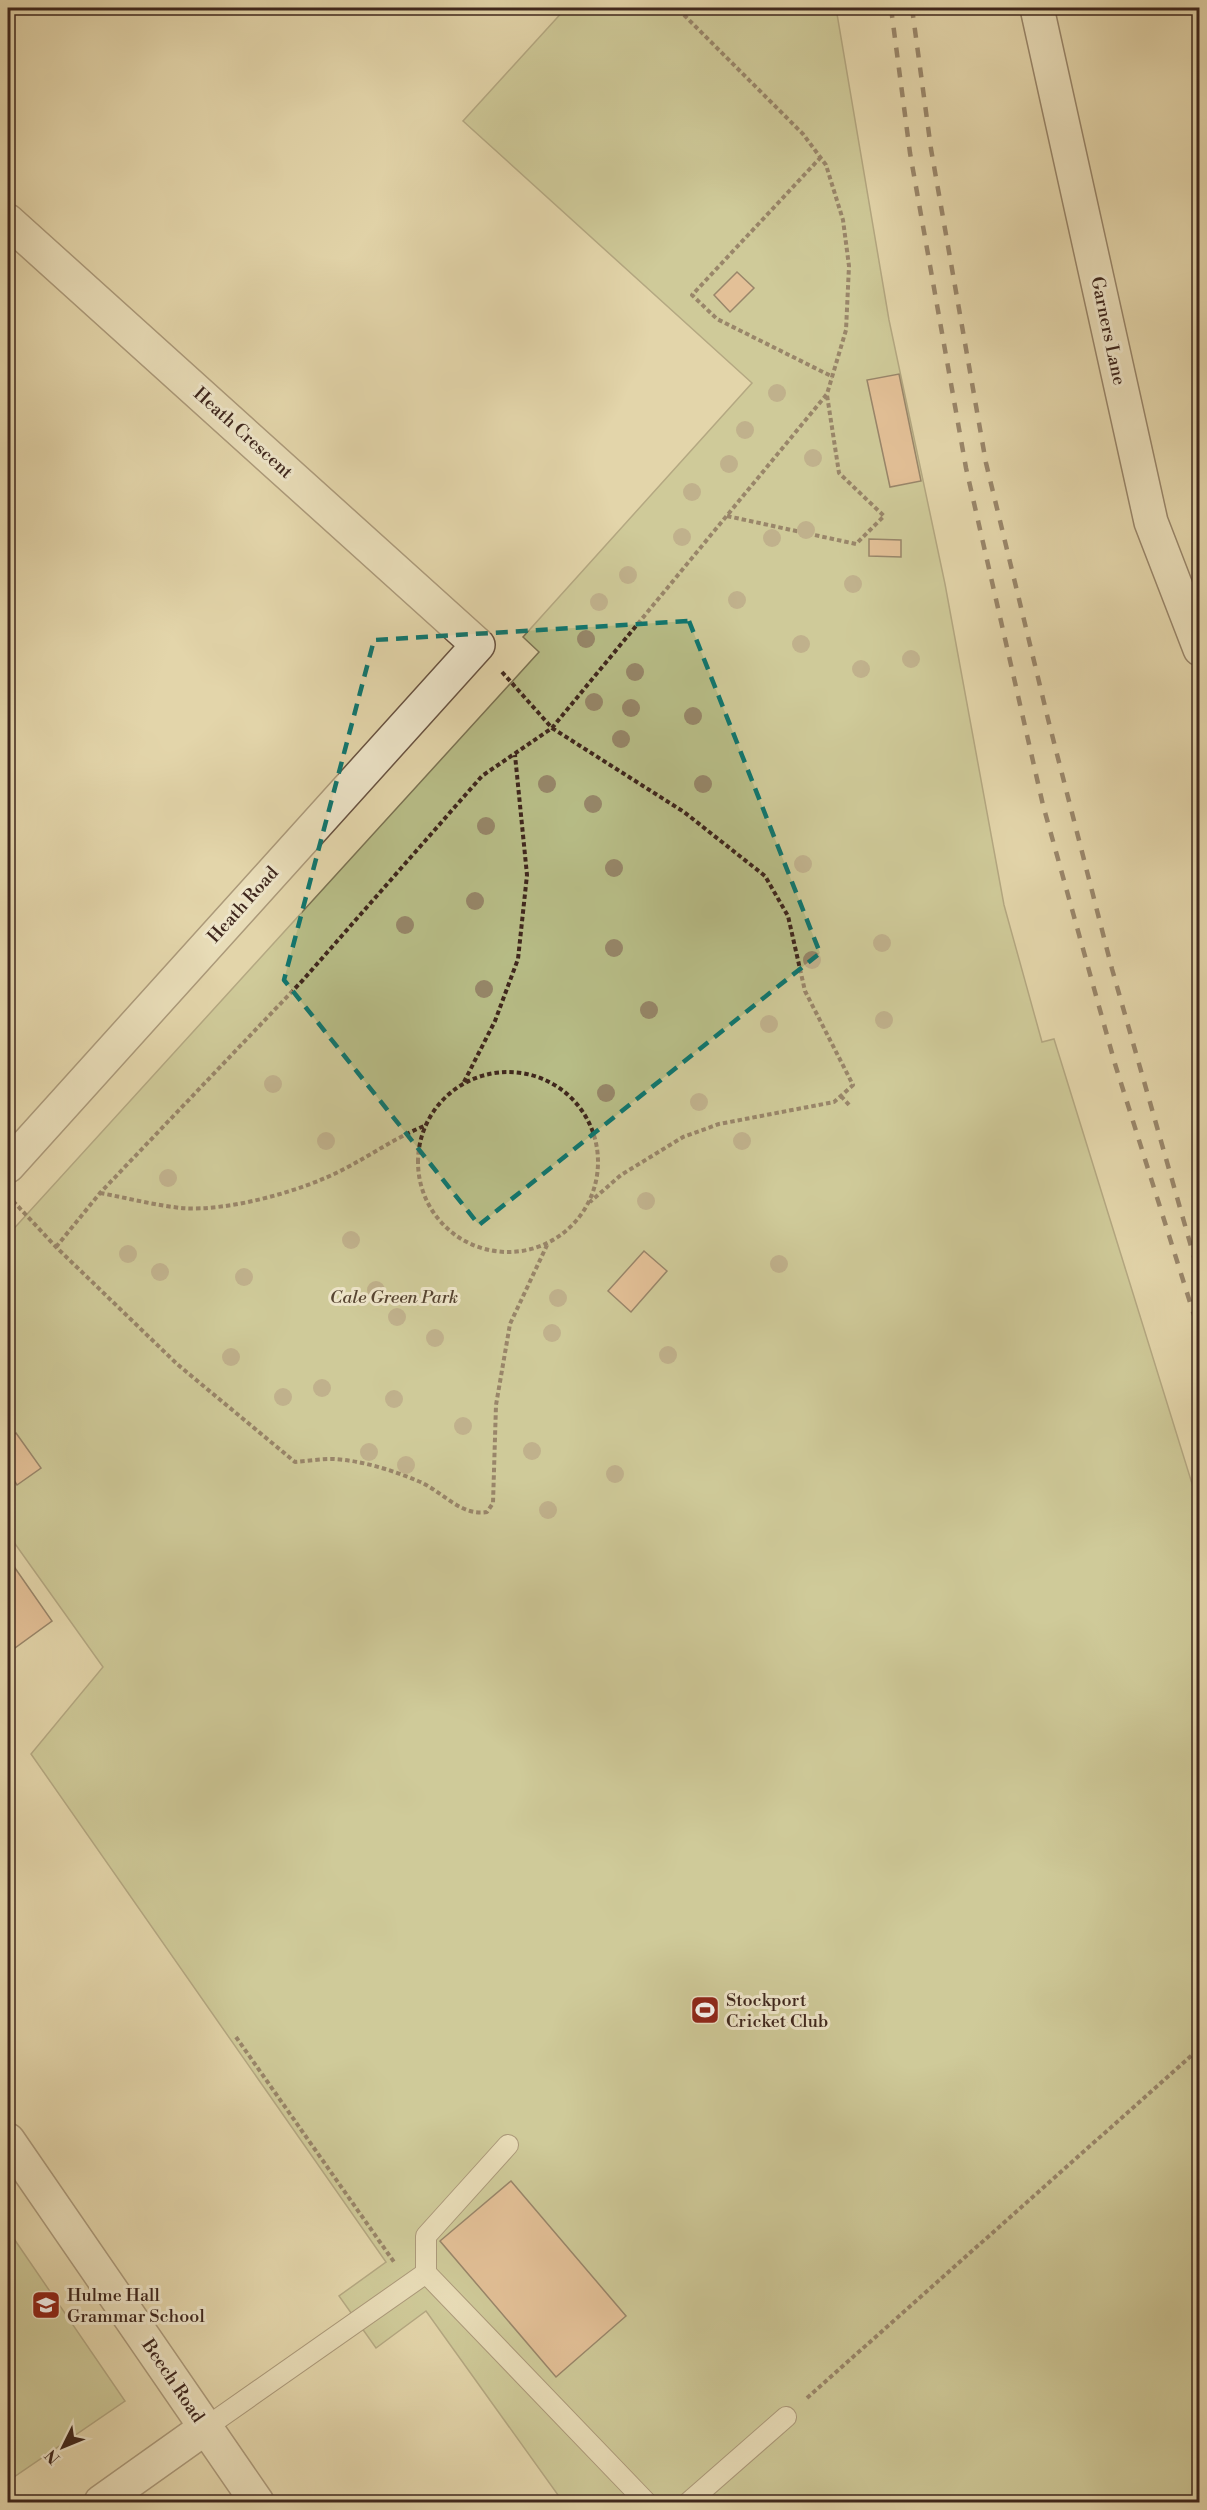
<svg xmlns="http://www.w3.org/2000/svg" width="1207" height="2510" font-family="'Libre Bodoni',serif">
<rect width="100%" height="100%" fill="#e3d5aa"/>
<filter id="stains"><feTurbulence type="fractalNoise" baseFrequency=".00333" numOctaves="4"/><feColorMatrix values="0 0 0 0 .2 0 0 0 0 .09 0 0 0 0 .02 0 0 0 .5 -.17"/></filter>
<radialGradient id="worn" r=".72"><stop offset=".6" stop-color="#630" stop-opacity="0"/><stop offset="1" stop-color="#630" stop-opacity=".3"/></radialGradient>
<path fill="#b7bc86" stroke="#7b7252" stroke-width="1.5" d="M566 8H836L889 320 945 584 1004 905 1042 1042 1054 1039 1199 1506V2502H563L426 2311 376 2348 339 2296 386 2262 31 1754 103 1667 8 1534V1235L539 652 523 637 752 383 463 121Z
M8 2230 125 2401 8 2481Z"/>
<path fill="#e2a682" stroke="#3f271d" stroke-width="1.5" d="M737 272 754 288 730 312 714 295Z
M899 374 921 481 890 487 867 380Z
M869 539 901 540V557L869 556Z
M644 1251 667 1271 631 1312 608 1291Z
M16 1433 41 1468 17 1485 8 1471V1439Z
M8 1558 52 1621 8 1653Z
M511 2181 626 2316 556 2377 440 2241Z"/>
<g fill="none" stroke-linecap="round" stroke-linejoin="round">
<g stroke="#685240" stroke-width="22">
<path id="lane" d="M426 2273V2236L508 2145
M205 2428 426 2273 646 2502
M689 2502 786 2417"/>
</g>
<g stroke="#685240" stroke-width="36">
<path id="street" d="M8 221 478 645 8 1166
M8 2140 257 2502
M101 2502 205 2428"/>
</g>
<g stroke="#3f271d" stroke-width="36">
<path id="secondary" d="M1037 8 1151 522 1200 649"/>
</g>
<path stroke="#3f271d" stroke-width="4" stroke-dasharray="4.5 3" stroke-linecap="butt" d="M821 157 692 295 717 319 833 377
M727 516 856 544 884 516 839 473 827 395
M502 672 552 728 684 812 765 876 788 916 805 991 853 1085 834 1102 719 1124 683 1137 621 1175 590 1202
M418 1162a90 90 0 1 1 180 0a90 90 0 1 1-180 0Z
M464 1082 495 1021 518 959 527 875 515 755
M841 1096 850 1106
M100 1193C127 1198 154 1205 181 1208 227 1212 303 1191 344 1169 373 1154 393 1139 424 1126
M13 1201 56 1247 177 1364 295 1462C307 1461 320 1459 332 1459 360 1460 392 1470 418 1481 441 1490 461 1517 487 1512L493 1503 496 1405 510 1324 548 1243
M56 1247 100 1193 303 980 482 776 552 728 827 394 846 330 849 266 843 220 826 165 803 134 677 8
M236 2037 394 2262
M807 2398 1200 2048"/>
<use href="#lane" stroke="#ede4c8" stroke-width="20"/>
<use href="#street" stroke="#ede4c8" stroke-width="33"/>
<use href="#secondary" stroke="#ede4c8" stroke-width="33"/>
<path stroke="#3f271d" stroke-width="4.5" stroke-dasharray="10 10" stroke-linecap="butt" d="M891 8 910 153 966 468 1043 805 1115 1064 1200 1334
M912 8 931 149 986 463 1049 723 1112 969 1200 1278"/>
</g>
<g fill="#968668">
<circle cx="777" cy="393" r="9"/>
<circle cx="745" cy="430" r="9"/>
<circle cx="813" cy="458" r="9"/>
<circle cx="729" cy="464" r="9"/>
<circle cx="692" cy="492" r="9"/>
<circle cx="806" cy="530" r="9"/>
<circle cx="682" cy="537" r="9"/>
<circle cx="772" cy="538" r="9"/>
<circle cx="628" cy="575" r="9"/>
<circle cx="853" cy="584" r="9"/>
<circle cx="737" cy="600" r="9"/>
<circle cx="599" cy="602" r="9"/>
<circle cx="586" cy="639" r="9"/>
<circle cx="801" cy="644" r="9"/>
<circle cx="911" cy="659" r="9"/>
<circle cx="861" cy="669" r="9"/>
<circle cx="635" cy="672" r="9"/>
<circle cx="594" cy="702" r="9"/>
<circle cx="631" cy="708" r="9"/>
<circle cx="693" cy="716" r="9"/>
<circle cx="621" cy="739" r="9"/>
<circle cx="547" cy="784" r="9"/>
<circle cx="703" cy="784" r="9"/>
<circle cx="593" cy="804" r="9"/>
<circle cx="486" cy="826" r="9"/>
<circle cx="803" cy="864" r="9"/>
<circle cx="614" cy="868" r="9"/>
<circle cx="475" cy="901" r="9"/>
<circle cx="405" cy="925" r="9"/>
<circle cx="882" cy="943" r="9"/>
<circle cx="614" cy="948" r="9"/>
<circle cx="812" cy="960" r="9"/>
<circle cx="484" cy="989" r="9"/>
<circle cx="649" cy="1010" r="9"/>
<circle cx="884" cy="1020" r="9"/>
<circle cx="769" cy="1024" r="9"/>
<circle cx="273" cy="1084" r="9"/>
<circle cx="606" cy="1093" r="9"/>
<circle cx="699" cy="1102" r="9"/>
<circle cx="326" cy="1141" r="9"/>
<circle cx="742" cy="1141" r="9"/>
<circle cx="168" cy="1178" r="9"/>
<circle cx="646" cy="1201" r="9"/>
<circle cx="351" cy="1240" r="9"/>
<circle cx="128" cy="1254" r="9"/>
<circle cx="779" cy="1264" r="9"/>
<circle cx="160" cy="1272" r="9"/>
<circle cx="244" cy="1277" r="9"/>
<circle cx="376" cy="1290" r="9"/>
<circle cx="558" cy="1298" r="9"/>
<circle cx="397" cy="1317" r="9"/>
<circle cx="552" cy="1333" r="9"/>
<circle cx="435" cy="1338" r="9"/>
<circle cx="668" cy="1355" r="9"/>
<circle cx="231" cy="1357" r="9"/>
<circle cx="322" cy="1388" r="9"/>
<circle cx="283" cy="1397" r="9"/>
<circle cx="394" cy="1399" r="9"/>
<circle cx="463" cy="1426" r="9"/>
<circle cx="532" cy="1451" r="9"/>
<circle cx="369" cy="1452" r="9"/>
<circle cx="406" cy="1465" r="9"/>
<circle cx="615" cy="1474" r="9"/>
<circle cx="548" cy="1510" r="9"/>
</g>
<path d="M0 0H1207V2510H0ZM689 621 820 953 479 1225 284 980 374 640Z" fill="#e3d5aa" fill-opacity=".55" fill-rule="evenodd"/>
<path fill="none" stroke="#0f766e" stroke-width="4.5" stroke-dasharray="12 8" stroke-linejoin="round" d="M689 621 820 953 479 1225 284 980 374 640Z"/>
<defs>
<g id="stadium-square" transform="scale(1.5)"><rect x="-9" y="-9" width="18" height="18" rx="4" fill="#8f2418" stroke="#ede4c8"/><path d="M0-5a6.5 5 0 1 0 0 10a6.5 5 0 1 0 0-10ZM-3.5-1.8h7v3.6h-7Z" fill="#fff"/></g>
<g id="school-square" transform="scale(1.5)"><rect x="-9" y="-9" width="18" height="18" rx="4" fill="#8f2418" stroke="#ede4c8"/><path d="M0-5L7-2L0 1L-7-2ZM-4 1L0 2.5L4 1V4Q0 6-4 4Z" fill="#fff"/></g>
</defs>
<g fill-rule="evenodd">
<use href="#stadium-square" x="705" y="2010"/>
<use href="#school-square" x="46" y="2305"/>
</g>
<g text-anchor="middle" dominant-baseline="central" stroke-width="6" stroke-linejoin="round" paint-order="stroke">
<g font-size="18" fill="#3f271d" stroke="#ede4c8">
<text transform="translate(1108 331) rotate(78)">Garners Lane</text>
<text transform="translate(243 433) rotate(42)">Heath Crescent</text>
<text transform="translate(243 905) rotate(-48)">Heath Road</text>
<text transform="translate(173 2381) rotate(56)">Beech Road</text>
</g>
<g font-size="18" font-style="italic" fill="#574532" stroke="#ede4c8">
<text x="394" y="1297">Cale Green Park</text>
</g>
<g font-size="18" fill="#3f271d" stroke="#ede4c8" text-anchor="start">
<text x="726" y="2000">Stockport<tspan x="726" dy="21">Cricket Club</tspan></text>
<text x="67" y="2295">Hulme Hall<tspan x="67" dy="21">Grammar School</tspan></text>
</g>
</g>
<rect width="1207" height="2510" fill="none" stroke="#e3d5aa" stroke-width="30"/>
<rect x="9" y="9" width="1189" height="2492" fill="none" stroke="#3f271d" stroke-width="3"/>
<rect x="15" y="15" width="1177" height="2480" fill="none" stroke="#3f271d" stroke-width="1.5"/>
<g transform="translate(63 2447) rotate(227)" stroke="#ede4c8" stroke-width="4.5" paint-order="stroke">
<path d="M0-4.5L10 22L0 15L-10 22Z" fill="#3f271d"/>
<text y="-9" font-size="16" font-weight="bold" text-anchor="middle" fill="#3f271d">N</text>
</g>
<rect width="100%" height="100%" filter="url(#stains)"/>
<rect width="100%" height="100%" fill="url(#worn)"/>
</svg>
